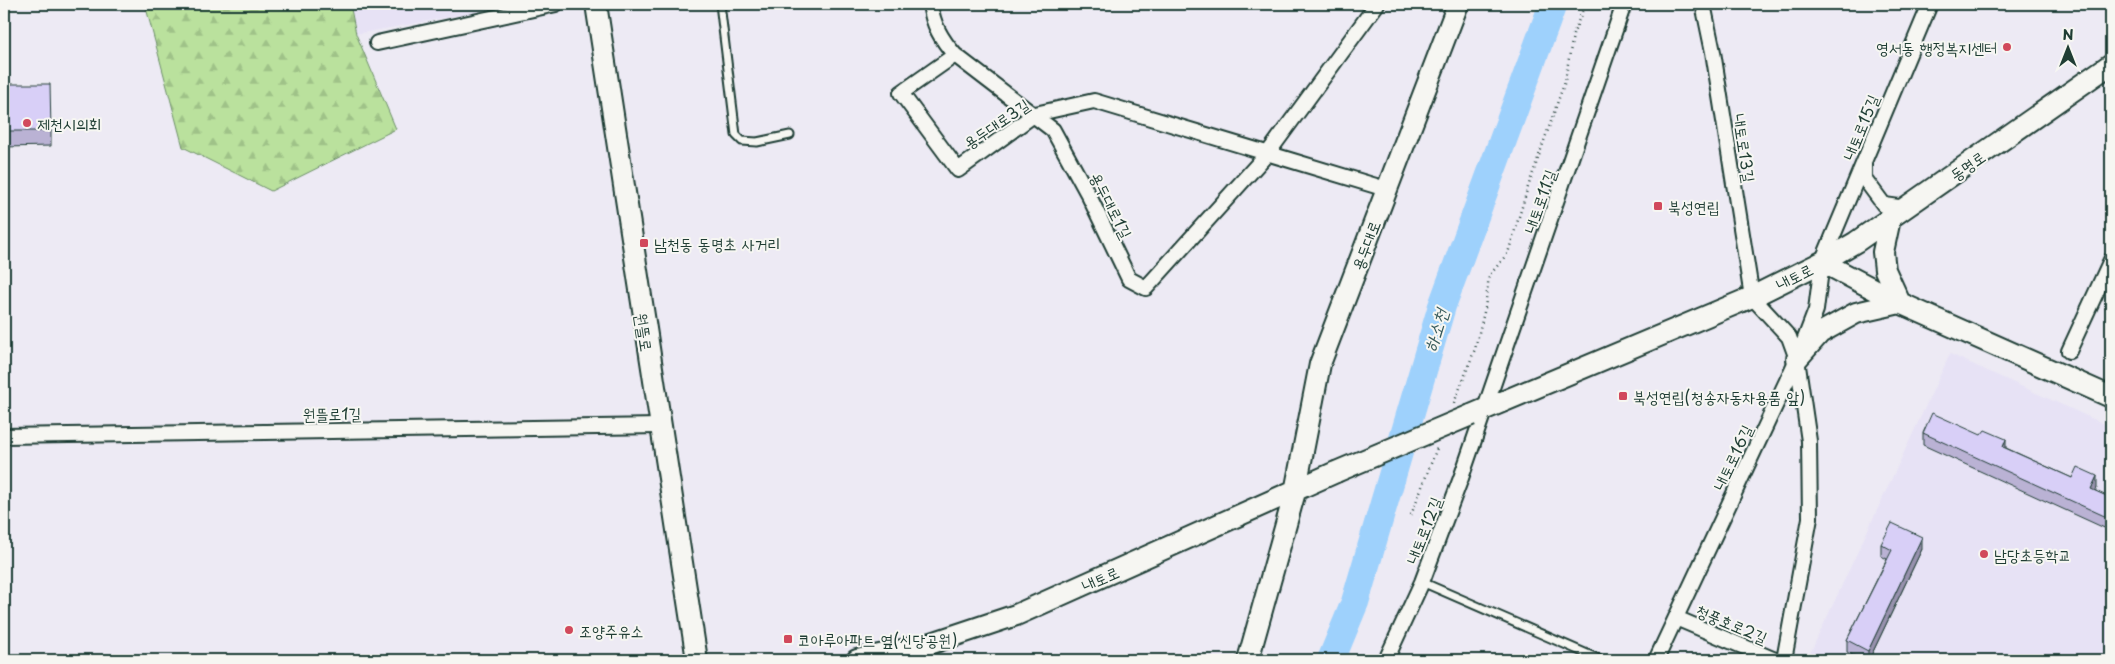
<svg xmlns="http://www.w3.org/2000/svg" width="2115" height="664" font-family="'Playpen Sans','Poor Story',sans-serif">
<defs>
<pattern id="forest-firs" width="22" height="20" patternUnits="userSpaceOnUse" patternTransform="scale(1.25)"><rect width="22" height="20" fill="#bae19d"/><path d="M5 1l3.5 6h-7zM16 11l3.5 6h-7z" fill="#9fc288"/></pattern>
</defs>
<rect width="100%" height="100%" fill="#edeaf4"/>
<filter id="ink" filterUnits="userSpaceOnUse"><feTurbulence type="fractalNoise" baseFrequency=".02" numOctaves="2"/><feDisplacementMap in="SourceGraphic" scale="10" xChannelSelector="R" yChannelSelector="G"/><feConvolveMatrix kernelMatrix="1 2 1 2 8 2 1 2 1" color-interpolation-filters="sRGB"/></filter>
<g filter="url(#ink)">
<path fill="#e7e2f5" d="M350 4H523L356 34Z
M1950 354 2111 427V660H1807Z"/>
<path fill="url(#forest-firs)" stroke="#6c8f68" d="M145 4H350L356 34 396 129 271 191 183 147Z"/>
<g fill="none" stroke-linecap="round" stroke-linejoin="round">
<path stroke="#9ed1fc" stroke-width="28" d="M1331 660 1355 602 1442 306 1553 4"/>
<g stroke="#1f3d34" stroke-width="11">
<path id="lane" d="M720 4 736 135 742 141 757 142 790 135
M1422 582 1601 660"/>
</g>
<g stroke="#1f3d34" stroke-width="18">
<path id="street" d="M930 4C933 25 941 39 955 55L1053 130 1089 196 1129 279 1146 288 1268 153 1377 4
M1703 4 1713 52 1752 297 1789 337 1797 359 1809 441 1810 518 1784 660
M377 43 556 4
M955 55 901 93 958 170 1035 114 1094 101 1386 189
M1864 164V178L1884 205 1906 208
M2069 351 2111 260
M4 436 660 426
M1676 618 1775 660
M1386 660 1422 582 1461 478 1624 4
M1656 660 1798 357 1816 310 1822 262 1930 4"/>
</g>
<g stroke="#1f3d34" stroke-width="24">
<path id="secondary" d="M596 4 697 660
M1822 262 1856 242 2111 64
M1797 359 1820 333 1856 313 1900 303 1885 270 1883 252 1890 219
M1471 415 1752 297 1822 262 1900 303 2111 397
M857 660 929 644 1016 615 1336 472
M1248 660 1295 492 1320 364 1458 4"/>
</g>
<path stroke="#1f3d34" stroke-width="2.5" stroke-dasharray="1 4" stroke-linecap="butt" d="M1454 403 1475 349 1485 308 1489 276 1508 253 1528 187 1565 81 1573 35 1585 4
M1411 515 1437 448"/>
<use href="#lane" stroke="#f6f6f2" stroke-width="7"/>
<use href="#street" stroke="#f6f6f2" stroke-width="14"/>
<use href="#secondary" stroke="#f6f6f2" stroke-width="20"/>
<g stroke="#1f3d34" stroke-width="24" stroke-linecap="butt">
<path id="secondary-bridge" d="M1336 472 1471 415"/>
</g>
<use href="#secondary-bridge" stroke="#f6f6f2" stroke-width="20"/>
</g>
<path fill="#bab2d4" stroke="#1f3d34" d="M4 84 51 131V146L4 147Z
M1923 433 2006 448 2072 478 2097 488 2095 491 2111 498V531L1923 445Z
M1881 544 1922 549 1869 660H1862L1847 652V640L1887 559 1881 556Z"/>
<path fill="#9791ad" stroke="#1f3d34" d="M2006 439V451L2003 447Z
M2097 476V488L2091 501V489Z
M1922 537V549L1869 660H1868V651Z"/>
<path fill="#d8cff7" stroke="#1f3d34" d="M4 84H50L51 131H4Z
M1932 413 1981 435 1985 430 2006 439 2003 447 2072 478 2077 467 2097 476 2091 489 2111 498V519L1923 433Z
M1892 523 1922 537 1868 651 1847 640 1892 550 1881 544Z"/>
</g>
<g fill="#d1495b" stroke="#f6f6f2" stroke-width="2">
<circle cx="2007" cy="47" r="5"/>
<circle cx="27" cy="123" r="5"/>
<rect x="1653" y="201" width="10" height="10" rx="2.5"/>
<rect x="639" y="238" width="10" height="10" rx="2.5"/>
<rect x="1618" y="391" width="10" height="10" rx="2.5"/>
<circle cx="1984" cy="554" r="5"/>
<circle cx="569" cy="630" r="5"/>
<rect x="783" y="634" width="10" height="10" rx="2.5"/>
</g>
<g text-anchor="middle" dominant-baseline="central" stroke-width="4" stroke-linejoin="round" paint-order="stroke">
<g font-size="16" fill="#1f3d34" stroke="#f6f6f2" text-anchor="start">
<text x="1997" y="47" text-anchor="end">영서동 행정복지센터</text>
<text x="37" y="123">제천시의회</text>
<text x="1668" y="206">북성연립</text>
<text x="654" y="243">남천동 동명초 사거리</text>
<text x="1633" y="396">북성연립(청송자동차용품 앞)</text>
<text x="1994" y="554">남당초등학교</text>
<text x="579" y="630">조양주유소</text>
<text x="798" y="639">코아루아파트 옆(신당공원)</text>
</g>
<g font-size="16" fill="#1f3d34" stroke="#f6f6f2">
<text transform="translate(996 123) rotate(-34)">용두대로3길</text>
<text transform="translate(1860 127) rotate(-68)">내토로15길</text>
<text transform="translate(1745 148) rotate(81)">내토로13길</text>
<text transform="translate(1967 165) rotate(-35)">동명로</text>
<text transform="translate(1539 201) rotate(-71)">내토로11길</text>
<text transform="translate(1112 205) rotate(63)">용두대로1길</text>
<text transform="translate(1365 245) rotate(-69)">용두대로</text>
<text transform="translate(1794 276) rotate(-27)">내토로</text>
<text transform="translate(645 332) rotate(81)">원뜰로</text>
<text transform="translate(332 413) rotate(-1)">원뜰로1길</text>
<text transform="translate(1732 457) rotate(-65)">내토로16길</text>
<text transform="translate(1423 530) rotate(-69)">내토로12길</text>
<text transform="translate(1100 578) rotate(-24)">내토로</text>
<text transform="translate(1732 623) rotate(23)">청풍호로2길</text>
</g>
<g font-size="18" font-style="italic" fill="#385b5c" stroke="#f6f6f2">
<text transform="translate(1435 330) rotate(-73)">하소천</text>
</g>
</g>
<rect width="2115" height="664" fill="none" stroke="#f6f6f2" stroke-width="20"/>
<rect x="10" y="10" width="2095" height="644" fill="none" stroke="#1f3d34" stroke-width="2" filter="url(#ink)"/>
<g transform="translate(2068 48)" stroke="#f6f6f2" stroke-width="4" paint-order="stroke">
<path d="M0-4L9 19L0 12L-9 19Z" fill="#1f3d34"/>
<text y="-8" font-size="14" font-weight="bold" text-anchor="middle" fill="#1f3d34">N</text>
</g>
</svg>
